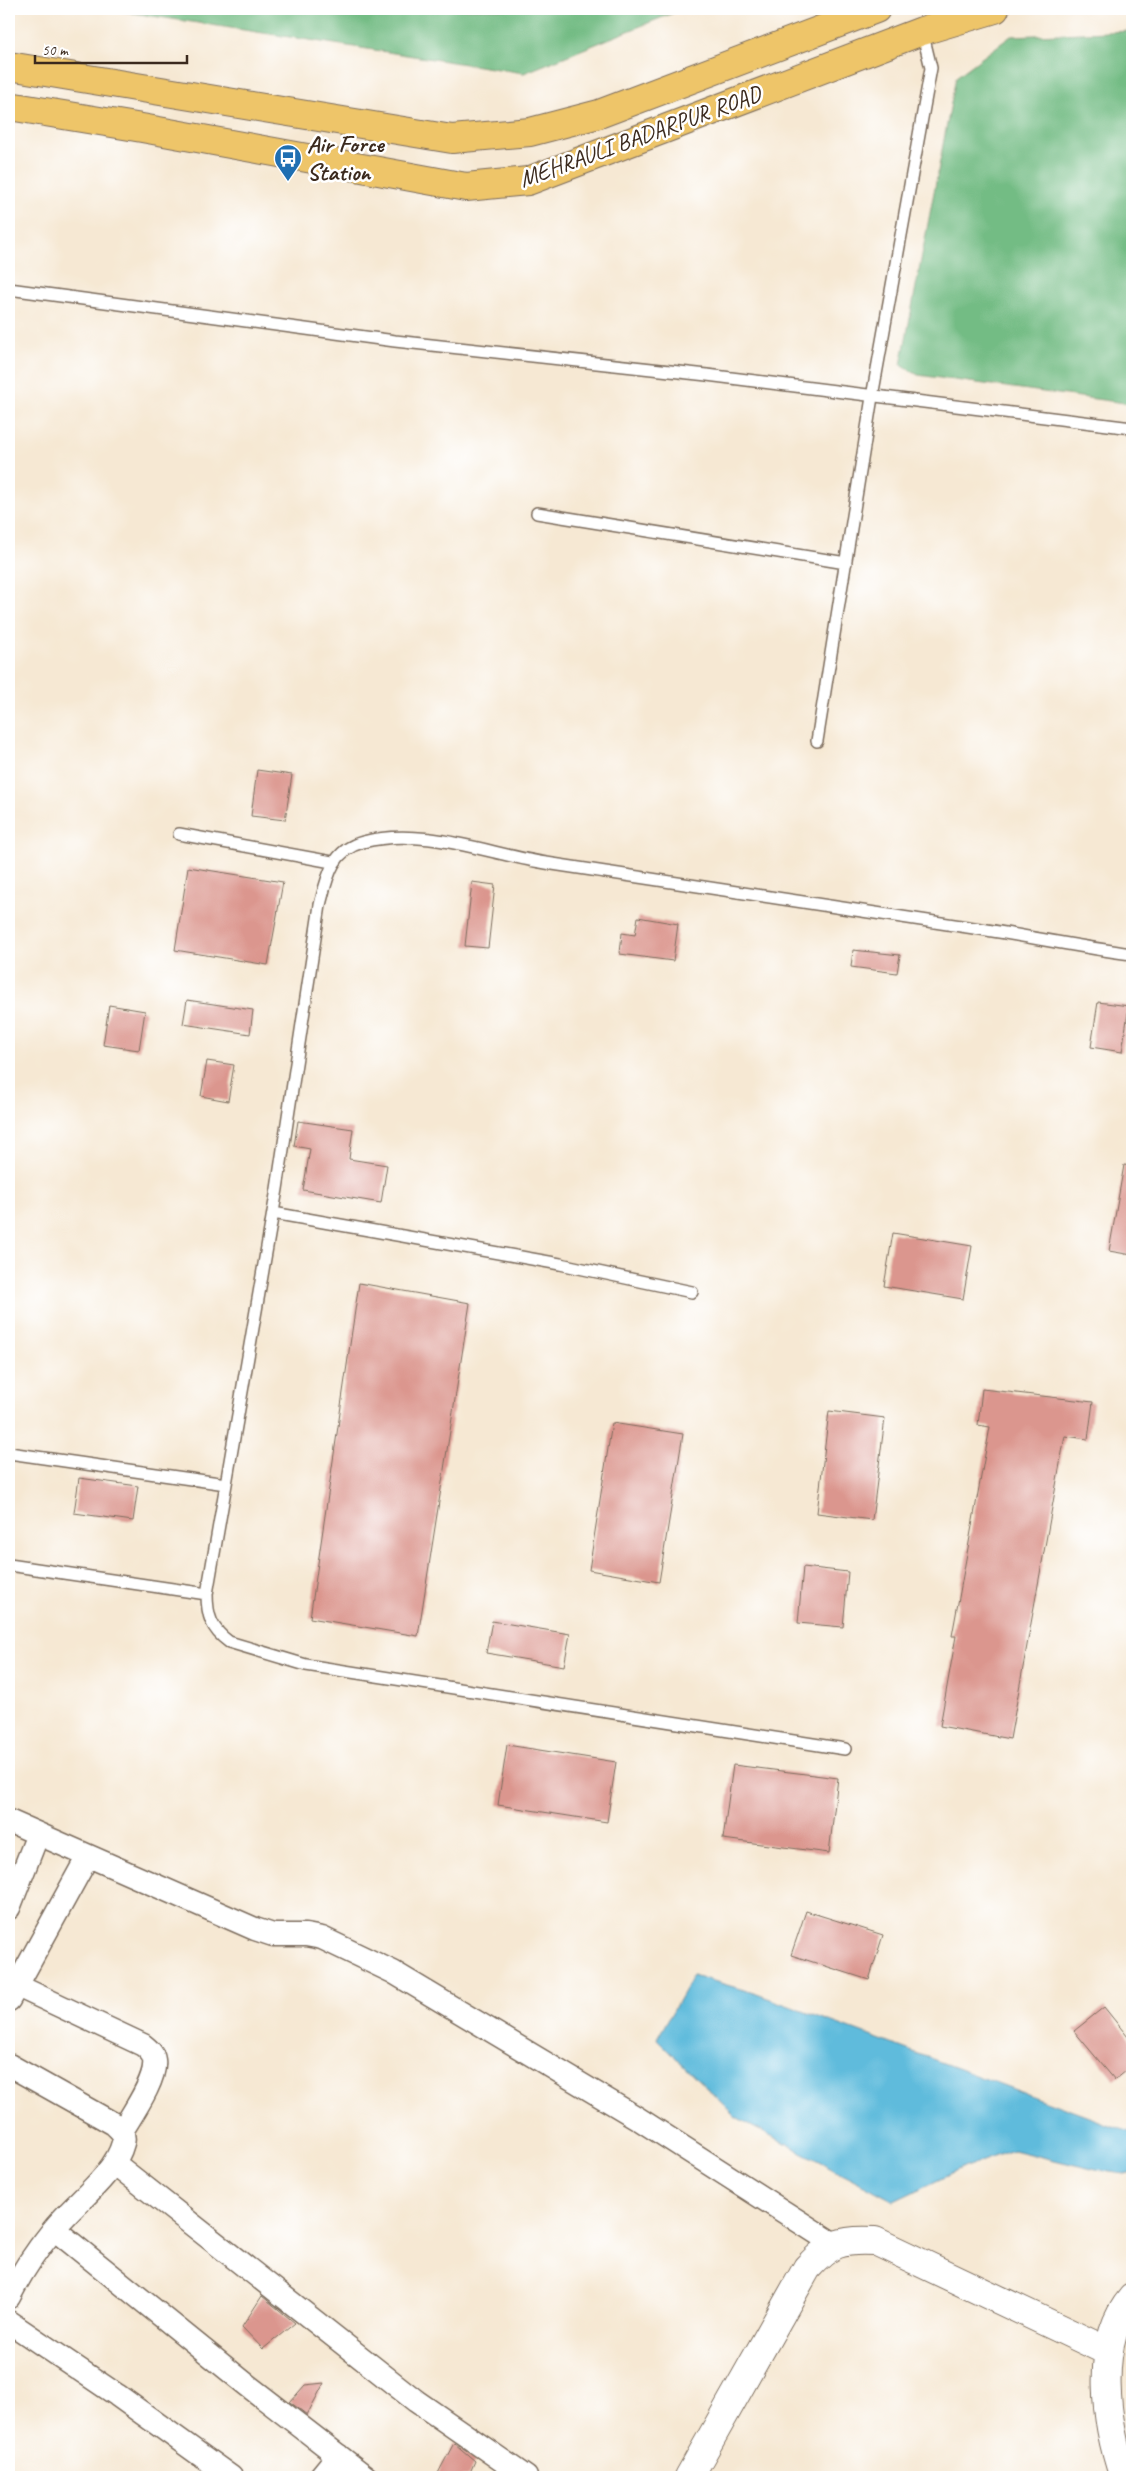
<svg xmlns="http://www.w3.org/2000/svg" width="1141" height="2486" font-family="Caveat,sans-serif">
<rect width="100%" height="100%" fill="#fff"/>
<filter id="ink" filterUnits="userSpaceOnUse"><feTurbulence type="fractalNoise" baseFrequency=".02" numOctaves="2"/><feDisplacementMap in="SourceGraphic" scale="10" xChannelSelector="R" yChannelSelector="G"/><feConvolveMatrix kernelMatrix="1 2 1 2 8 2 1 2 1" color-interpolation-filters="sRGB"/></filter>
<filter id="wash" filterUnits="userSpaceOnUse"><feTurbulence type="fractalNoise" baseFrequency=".0096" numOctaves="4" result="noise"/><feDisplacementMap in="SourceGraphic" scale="20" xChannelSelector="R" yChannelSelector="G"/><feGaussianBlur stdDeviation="1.12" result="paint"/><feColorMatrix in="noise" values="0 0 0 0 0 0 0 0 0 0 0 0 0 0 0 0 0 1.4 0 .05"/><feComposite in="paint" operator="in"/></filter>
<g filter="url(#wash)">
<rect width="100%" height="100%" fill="#f6e8d3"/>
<path fill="#73bc84" stroke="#577351" d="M107 9H683L524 73Z
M1132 31V404L918 375 901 365 956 77 1011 36Z"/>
<path fill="#5ebbdc" stroke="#4c727d" d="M693 1975 754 1993 1132 2133V2172L1124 2174 1096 2170 1013 2150 968 2166 894 2201 736 2117 657 2039Z"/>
<g id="blocks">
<path fill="#db968e" d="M257 770 292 775 285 820 251 816Z
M188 867 283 882 268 965 175 950Z
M472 882 495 885 488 948 465 946Z
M638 917 678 924 673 961 620 954 622 933 635 935Z
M853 950 900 955 897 973 851 967Z
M187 1000 253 1010 250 1034 183 1024Z
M1098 1002 1129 1006 1122 1052 1091 1047Z
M109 1005 145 1011 139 1050 103 1045Z
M207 1061 234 1065 228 1101 201 1096Z
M298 1121 353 1129 349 1159 387 1165 381 1203 303 1190 310 1149 294 1146Z
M1124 1165 1132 1166V1255L1109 1251Z
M893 1233 972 1246 963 1299 884 1286Z
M359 1283 470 1303 418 1636 310 1618Z
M982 1389 1093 1402 1088 1439 1065 1436 1010 1739 940 1726 956 1636H952L990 1427 978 1425Z
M829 1411 885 1418 872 1520 817 1513Z
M612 1423 683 1434 659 1582 589 1570Z
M79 1478 138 1486 133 1521 74 1513Z
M803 1567 848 1572 843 1627 798 1623Z
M492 1621 570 1634 564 1666 486 1653Z
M507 1745 616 1762 607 1822 498 1805Z
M733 1765 838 1778 829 1853 723 1839Z
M806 1911 883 1935 869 1980 791 1955Z
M1104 2007 1132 2042V2066L1115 2080 1074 2031Z
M262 2296 295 2323 263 2349 242 2327Z
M324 2383 307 2415 290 2402 305 2385Z
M454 2443 475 2461 468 2477H436Z"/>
</g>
</g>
<g filter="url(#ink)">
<use href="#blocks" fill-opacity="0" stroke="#7c6c5d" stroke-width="1"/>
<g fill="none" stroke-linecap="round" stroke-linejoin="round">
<g stroke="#7c6c5d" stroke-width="14">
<path id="service" d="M9 289 395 341 707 375 1132 428
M537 513 846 563
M817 741 872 397 931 68 922 31
M179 834 332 862
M273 1213 560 1264 692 1292
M9 1453 226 1484
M9 1565 207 1594
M845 1749 306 1665 229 1642C211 1629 207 1615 207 1594L277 1189 320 905C327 877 332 850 363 842 423 826 488 854 546 863 689 885 832 906 974 928 1027 936 1079 947 1132 954"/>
</g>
<g stroke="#7c6c5d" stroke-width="25">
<path id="minor" d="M9 1821 255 1929 273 1935H306L322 1938 393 1972 639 2119 834 2244
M9 1908 38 1834
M9 1982 143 2045C148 2049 153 2053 154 2060 157 2079 132 2114 122 2131
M9 2000 88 1856
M9 2065 114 2124C120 2130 126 2134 123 2143 115 2175 73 2204 53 2230 36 2251 21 2273 9 2297
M114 2163 416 2401 526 2477
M54 2229 247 2385 366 2477
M9 2322 117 2395 231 2477
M320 2477 338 2455"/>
</g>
<g stroke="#7c6c5d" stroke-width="30">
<path id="tertiary" d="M689 2477 807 2268C830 2243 841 2239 875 2241L1107 2351
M1124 2477C1106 2425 1093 2343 1132 2298"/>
</g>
<g stroke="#7c6c5d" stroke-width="30">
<path id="primary" d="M9 66 452 139 530 132 599 114 876 9
M9 106 142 128 466 187 528 181 922 31 995 9"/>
</g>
<use href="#service" stroke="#fff" stroke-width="11"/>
<use href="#minor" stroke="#fff" stroke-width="22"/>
<use href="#tertiary" stroke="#fff" stroke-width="28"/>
<use href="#primary" stroke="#eec569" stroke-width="28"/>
</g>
</g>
<defs>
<g id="bus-pin" transform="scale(1.4375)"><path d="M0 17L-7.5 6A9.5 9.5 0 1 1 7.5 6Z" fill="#1f6fb2" stroke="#fff"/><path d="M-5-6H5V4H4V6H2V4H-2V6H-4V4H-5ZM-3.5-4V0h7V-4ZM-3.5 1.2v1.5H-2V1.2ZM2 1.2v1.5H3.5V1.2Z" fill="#fff"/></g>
</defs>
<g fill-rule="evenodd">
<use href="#bus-pin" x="288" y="158"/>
</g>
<g text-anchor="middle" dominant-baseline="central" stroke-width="5" stroke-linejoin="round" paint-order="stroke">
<g font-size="24" fill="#3b2a1e" stroke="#fff">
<text transform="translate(640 136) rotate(-20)">MEHRAULI BADARPUR ROAD</text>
</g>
<g font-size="24" font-weight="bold" fill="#3b2a1e" stroke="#fff" text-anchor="start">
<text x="307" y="144">Air Force<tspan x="307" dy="28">Station</tspan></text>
</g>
</g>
<rect width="1141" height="2486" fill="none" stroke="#fff" stroke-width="30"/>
<path d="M35 55v8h152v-8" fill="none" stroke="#3b2a1e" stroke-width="2.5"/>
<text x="42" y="55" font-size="15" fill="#3b2a1e" stroke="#ffffff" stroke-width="4" paint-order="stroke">50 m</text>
</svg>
